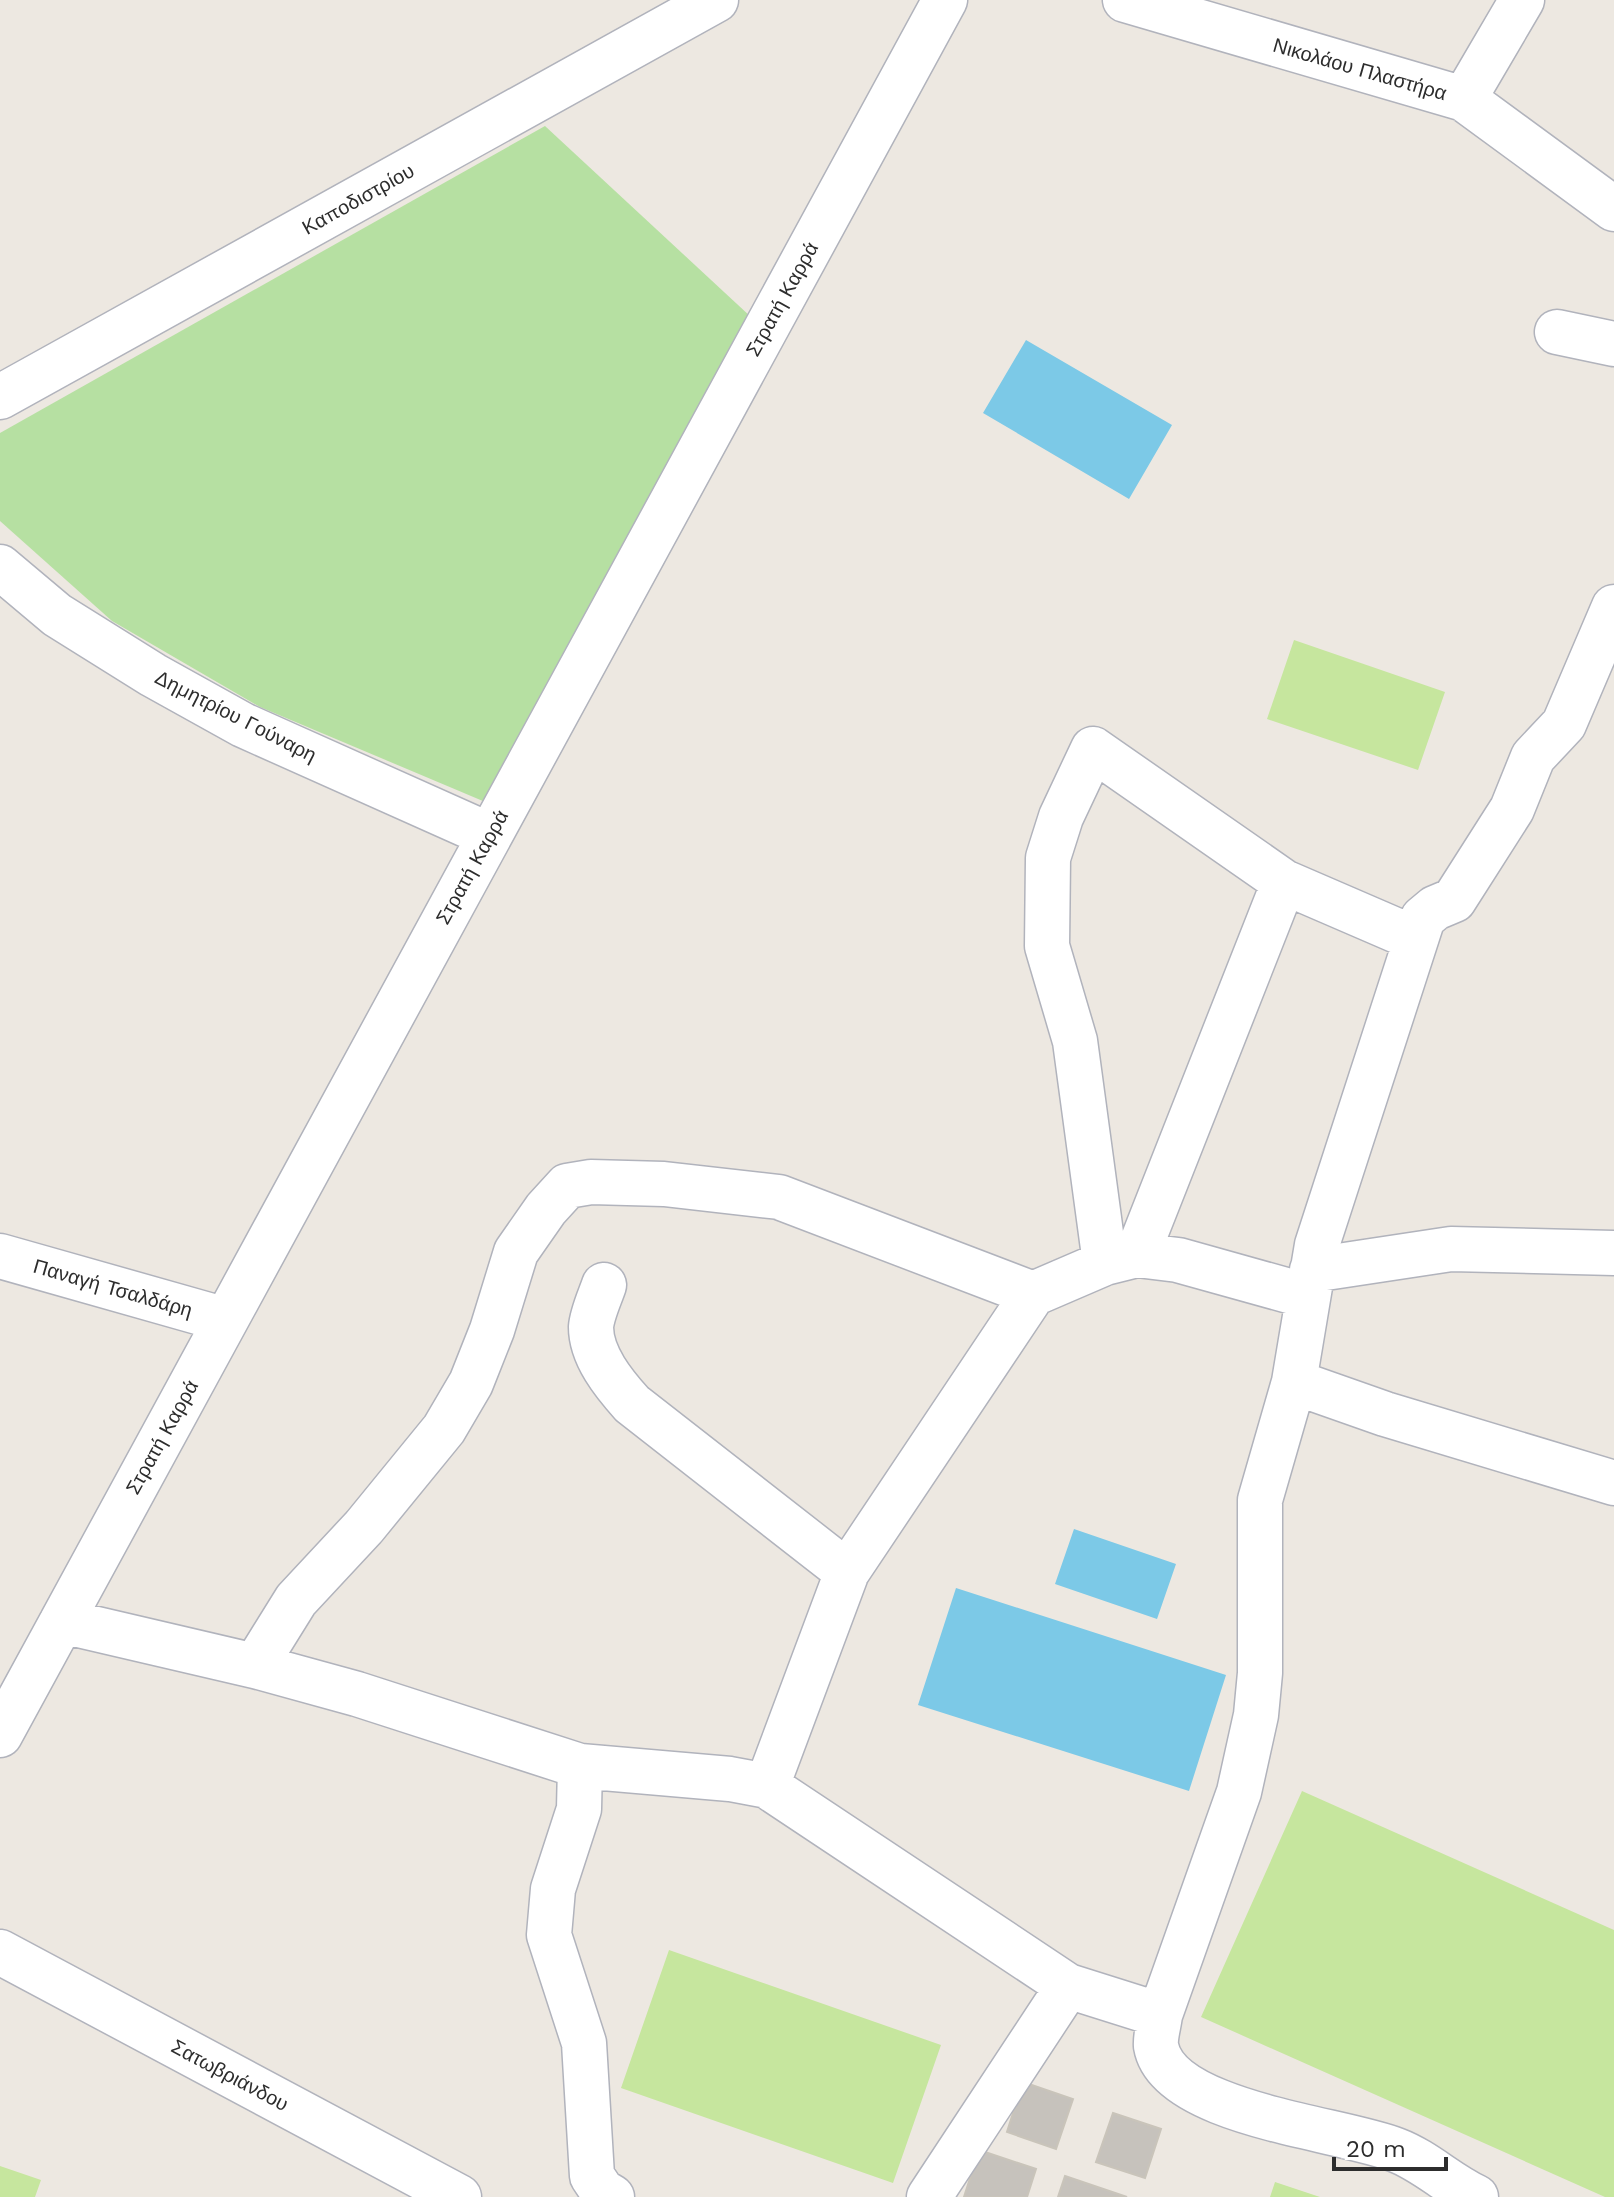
<svg xmlns="http://www.w3.org/2000/svg" width="1614" height="2197" font-family="'Work Sans',sans-serif">
<rect width="100%" height="100%" fill="#ede8e1"/>
<path fill="#b6e0a2" d="M545 126 751 317 490 804 260 707 112 621 0 521V433Z"/>
<path fill="#c6e69e" d="M1294 640 1445 692 1418 770 1267 719Z
M1302 1791 1614 1930V2197H1605L1201 2017Z
M669 1950 941 2045 893 2183 621 2088Z
M0 2166 41 2180 35 2197H0Z
M1275 2182 1320 2197H1270Z"/>
<path fill="#7cc9e7" d="M1026 340 1172 425 1129 499 983 413Z
M1074 1529 1176 1564 1157 1619 1055 1584Z
M956 1588 1226 1675 1189 1791 918 1705Z"/>
<path fill="#c6c2bc" stroke="#c9c4ba" stroke-width="2" d="M1023 2082 1073 2099 1056 2149 1007 2132Z
M1113 2113 1161 2129 1145 2178 1096 2162Z
M979 2150 1036 2169 1027 2197H964Z
M1065 2176 1127 2197H1058Z"/>
<g fill="none" stroke-linecap="round" stroke-linejoin="round">
<g stroke="#b1b3bc" stroke-width="47">
<path id="minor" d="M1125 0 1464 99 1614 209
M1464 99 1522 0
M1557 332 1614 344
M0 397 716 0
M0 567 57 615 153 675 243 725 489 835
M1137 1255 1284 882
M0 1256 226 1320
M1105 1263 1075 1041 1047 946 1048 858 1061 817 1093 749 1284 882 1416 939
M1312 1270 1451 1249 1614 1253
M604 1285C600 1297 592 1314 591 1327 591 1356 614 1384 632 1404L847 1572
M1294 1382 1385 1414 1614 1483
M62 1621 255 1666 357 1694 580 1766 730 1779 767 1786 1068 1986 1160 2015
M255 1666 296 1600 364 1527 444 1429 471 1383 492 1330 516 1252 546 1209 567 1186 591 1182 664 1184 779 1197 1033 1294
M0 1735 945 0
M580 1766 579 1809 553 1889 549 1935 584 2043 592 2176 602 2191 612 2197
M767 1786 847 1572 1033 1294 1105 1263 1137 1255 1178 1260 1307 1296
M0 1952 459 2197
M929 2197 1068 1986
M1476 2197C1448 2184 1425 2161 1396 2150 1341 2128 1168 2114 1156 2046 1155 2037 1159 2024 1160 2015L1239 1792 1256 1715 1260 1673V1500L1294 1382 1317 1245 1423 918 1435 908 1454 900 1512 809 1533 757 1564 724 1614 607"/>
</g>
<use href="#minor" stroke="#fff" stroke-width="44"/>
</g>
<g text-anchor="middle" dominant-baseline="central" stroke-width="7" stroke-linejoin="round" paint-order="stroke">
<g font-size="20" fill="#2d2d2d" stroke="#fff">
<text transform="translate(1360 69) rotate(16)">Νικολάου Πλαστήρα</text>
<text transform="translate(358 199) rotate(-29)">Καποδιστρίου</text>
<text transform="translate(782 299) rotate(-61)">Στρατή Καρρά</text>
<text transform="translate(236 716) rotate(27)">Δημητρίου Γούναρη</text>
<text transform="translate(472 867) rotate(-61)">Στρατή Καρρά</text>
<text transform="translate(113 1288) rotate(16)">Παναγή Τσαλδάρη</text>
<text transform="translate(162 1437) rotate(-61)">Στρατή Καρρά</text>
<text transform="translate(230 2075) rotate(28)">Σατωβριάνδου</text>
</g>
</g>
<path d="M1334 2157v12h112v-12" fill="none" stroke="#2d2d2d" stroke-width="4"/>
<text x="1346" y="2157" font-size="24" fill="#2d2d2d" stroke="#ffffff" stroke-width="6" paint-order="stroke">20 m</text>
</svg>
